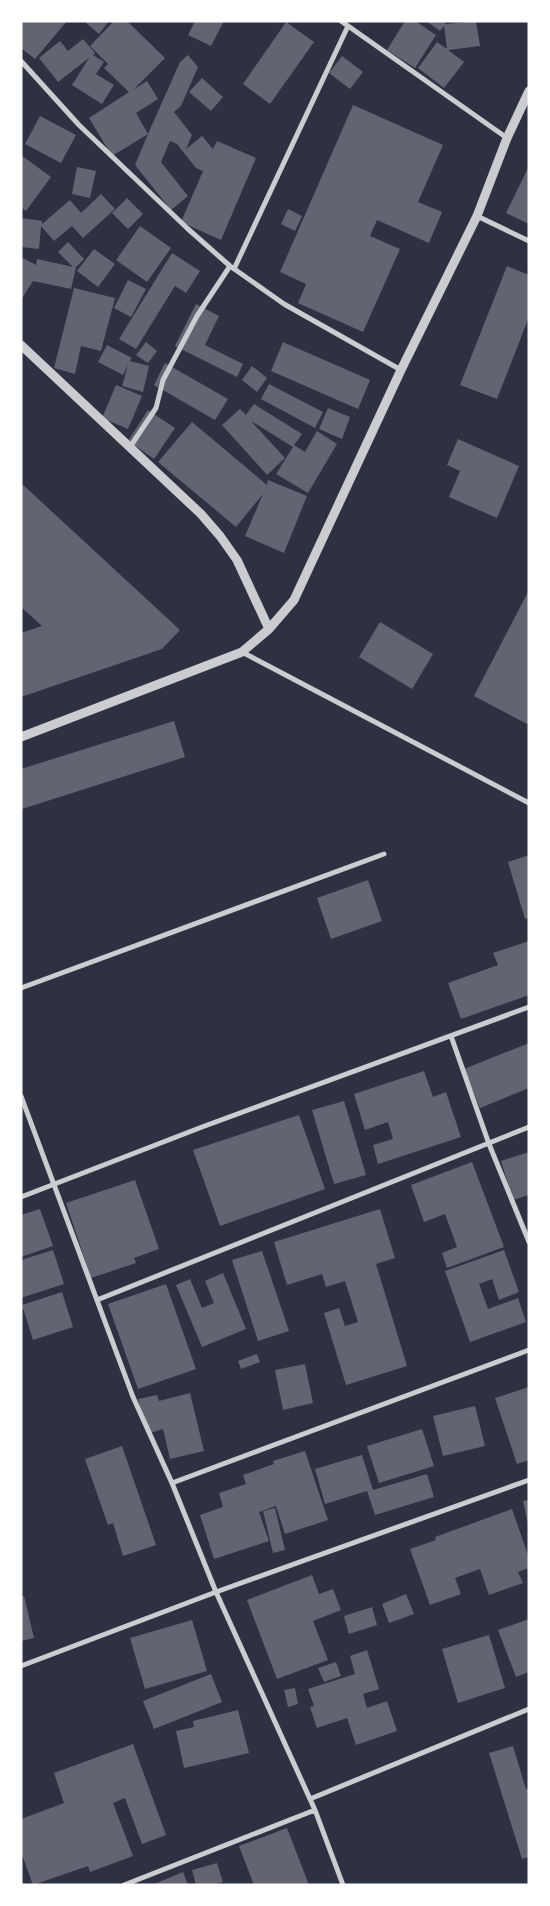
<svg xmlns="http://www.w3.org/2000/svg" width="550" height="1906" font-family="'Roboto Condensed',sans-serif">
<rect width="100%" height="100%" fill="#2d3142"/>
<path fill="#626471" d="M21 21H67L35 59 21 48Z
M87 21H109L99 34 86 23Z
M114 21H127L165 58 133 90 147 81 158 99 136 113 148 134 180 62 188 55 198 67 181 106 174 112 192 135 186 149 202 136 213 149 217 141 256 158 221 240 181 222 203 171 196 168 177 144 170 141 161 162 188 196 171 210 135 165 148 134 112 156 89 118 129 92 104 68 108 64 90 46Z
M195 21H224L211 46 188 35Z
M405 21H415L436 35 415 68 387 50Z
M426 21H446L445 24 476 21 480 46 448 50 464 62 444 88 418 68 437 42 447 49 444 26 440 31Z
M286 22 314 42 270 104 243 84Z
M83 39 95 53 93 55 104 62 96 74 114 85 102 104 72 85 89 58 58 82 39 58 60 41 68 51Z
M342 56 363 72 350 89 329 73Z
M202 78 223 97 211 111 189 92Z
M353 105 443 145 418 202 442 212 429 243 377 220 370 236 400 249 363 332 298 303 306 284 280 272Z
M40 116 76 135 61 163 25 144Z
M21 155 51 177 26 211 21 207Z
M529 166V224L506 213Z
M77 167 96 171 90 198 72 194Z
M101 194 115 209 83 238 72 226 54 241 41 226 39 249 21 247 22 218 42 221V224L70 200 81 213Z
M127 198 143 214 128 229 112 213Z
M288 209 302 216 295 231 281 224Z
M140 226 171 248 147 282 116 260Z
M68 242 84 259 76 267 71 289 33 281 21 300V257L36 265 37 259 73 267 58 252Z
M94 249 115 264 98 287 77 271Z
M172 253 200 271 186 293 175 286 136 349 119 339Z
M507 266 529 275V317L497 399 460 385Z
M128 280 146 289 131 317 114 308Z
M74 288 115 298 101 351 81 346 75 374 54 368Z
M196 304 219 316 205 345 243 364 237 377 175 346Z
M146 342 157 351 148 363 136 355Z
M283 342 370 380 358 409 271 371Z
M107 345 132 358 130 361 149 366 143 392 122 386 128 365 123 375 98 362Z
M165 363 228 399 215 420 154 385Z
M252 366 267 378 257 392 242 380Z
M269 384 323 412 315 428 261 399Z
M116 385 142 396 128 429 102 418Z
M254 404 302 434 294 445 305 452 317 431 337 444 308 493 276 474 293 447 251 421 285 458 267 475 222 425 240 409 246 415Z
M328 408 350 417 342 439 319 429Z
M148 410 175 428 154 459 128 441Z
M192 422 267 485 268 480 307 496 284 553 245 536 263 494 236 527 158 462Z
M458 439 519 466 497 518 449 497 460 471 447 465Z
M21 483 180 630 162 649 21 697V633L42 626 21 607Z
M529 590V725L474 696Z
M380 622 433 654 412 689 359 657Z
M174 721 185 757 22 809 21 769Z
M529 855V918L525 919 508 862Z
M368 880 382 921 331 939 317 898Z
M529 941V995L461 1019 448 983 498 965 493 953Z
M529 1043V1088L480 1108 464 1069Z
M424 1071 433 1097 446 1092 461 1137 378 1164 373 1145 393 1139 388 1122 365 1130 354 1094Z
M344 1101 366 1175 334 1184 312 1110Z
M299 1115 325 1189 220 1226 193 1150Z
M529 1152V1195L513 1200 501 1161Z
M472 1162 504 1247 447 1268 442 1253 457 1247 445 1214 424 1222 411 1185Z
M135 1180 159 1249 134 1258 136 1263 91 1278 66 1203Z
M40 1209 53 1246 21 1257V1215Z
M380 1209 395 1258 376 1264 407 1366 346 1385 324 1313 339 1308 345 1326 358 1322 345 1281 326 1287 322 1274 287 1285 274 1242Z
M53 1250 64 1284 21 1298V1260Z
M504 1250 519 1292 499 1300 492 1279 479 1284 488 1309 518 1298 526 1322 470 1342 445 1271Z
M262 1251 289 1331 258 1341 232 1260Z
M223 1273 246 1329 202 1347 176 1285 190 1279 202 1308 214 1303 205 1281Z
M166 1284 196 1369 138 1389 108 1304Z
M62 1292 73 1327 33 1340 22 1305Z
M257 1354 260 1362 241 1369 238 1361Z
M305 1364 313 1403 283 1410 275 1370Z
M529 1387V1460L517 1464 495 1398Z
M190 1393 204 1451 170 1459 163 1429 147 1434 138 1399 157 1395 159 1401Z
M475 1406 485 1446 443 1456 433 1416Z
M422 1429 434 1466 379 1483 367 1446Z
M122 1446 156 1545 123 1556 113 1523 108 1525 85 1459Z
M305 1451 328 1520 285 1534 276 1506 259 1512 269 1541 214 1559 200 1515 223 1507 219 1493 246 1484 243 1475 274 1464 273 1461Z
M362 1455 373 1490 427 1474 434 1497 375 1515 367 1491 325 1504 315 1469Z
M529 1500V1524H528L523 1501Z
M275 1508 285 1550 273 1553 263 1511Z
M512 1509 529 1558V1568L518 1572 523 1583 489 1595 480 1569 455 1578 461 1594 430 1605 410 1549 436 1540 435 1537Z
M312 1575 319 1594 333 1589 341 1610 313 1621 328 1660 277 1679 247 1600Z
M406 1594 414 1614 389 1623 382 1604Z
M24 1596 34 1638 21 1641V1597Z
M372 1607 377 1625 349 1634 344 1616Z
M529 1619V1672L516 1677 498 1630Z
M192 1620 207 1671 145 1689 130 1638Z
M489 1635 505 1688 458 1703 442 1649Z
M367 1650 379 1689 363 1694 367 1708 387 1701 397 1731 356 1745 347 1718 317 1728 310 1707 314 1706 308 1689 355 1674 350 1656Z
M336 1662 341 1676 324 1682 318 1668Z
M211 1674 222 1702 154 1729 143 1701Z
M295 1688 298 1704 288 1707 284 1690Z
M238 1710 249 1753 184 1768 176 1731 194 1727 193 1721Z
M133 1744 166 1835 142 1844 125 1798 113 1803 133 1856 90 1872 88 1866 33 1885 21 1852V1819L64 1803 54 1773Z
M513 1746 526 1789 529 1788V1857L522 1859 489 1753Z
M287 1828 309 1885H254L239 1846Z
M217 1863 223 1882 212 1885H196L192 1870Z
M183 1872 188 1885H152Z"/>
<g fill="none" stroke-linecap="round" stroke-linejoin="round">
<path stroke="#caccd0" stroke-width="5" d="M341 21 507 138
M21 61 79 125 188 229 230 266 284 304 401 370
M477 216 529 241
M234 269 348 26
M130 447 156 408 163 380 197 316 230 266
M242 652 529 803
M21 988 384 854
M451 1036 489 1144 529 1242
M21 1096 133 1397 172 1483 216 1592 315 1810 343 1885
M21 1197 202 1127 529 1007
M97 1300 529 1127
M172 1483 529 1350
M21 1666 216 1592 529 1480
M310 1799 529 1709
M124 1885 315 1810"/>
<path stroke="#caccd0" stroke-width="9" d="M21 345 201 514 220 536 237 560 269 629
M21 737 242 652 269 629 294 600 401 370 477 216 507 138 529 91"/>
</g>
<rect width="550" height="1906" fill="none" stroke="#ffffff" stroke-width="45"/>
</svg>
